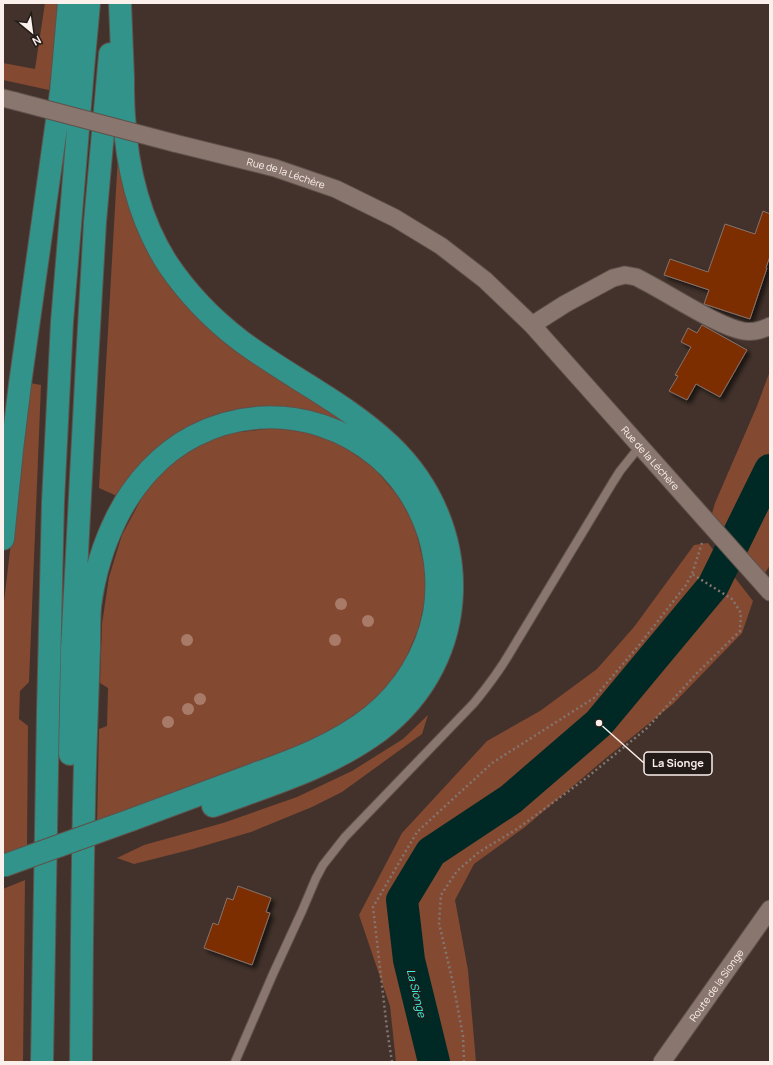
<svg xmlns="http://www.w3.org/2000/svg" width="773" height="1065" font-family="Manrope,sans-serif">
<defs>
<filter id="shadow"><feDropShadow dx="3.5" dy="3.5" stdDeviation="2" flood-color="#0009"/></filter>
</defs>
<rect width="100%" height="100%" fill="#42322b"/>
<path fill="#844931" d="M45 3H60L49 90 3 80V63L35 69Z
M118 155 156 258 361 430 236 413 117 496 99 488Z
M770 371V565L760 581 709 524 715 503 757 406Z
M30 383 41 385 29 682 20 691 19 719 28 726 27 850 3 858V610Z
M274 428 309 433 341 445 373 467 398 496 414 525 424 564 426 595 418 630 405 660 389 684 368 705 342 723 317 737 287 750 181 789 97 825 99 729 107 726 108 688 100 683 102 624 109 577 122 535 145 492 171 464 203 443 233 433Z
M708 543 753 601 742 633 673 704 606 758 525 827 474 864 455 900 468 970 476 1062H396L390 1006 359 915 402 833 487 741 540 711 597 669 634 627 694 545Z
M428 715 422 734 342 792 312 807 251 832 193 849 134 864 117 858 144 845 223 823 297 797 352 771 403 739Z
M25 880 23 1062H3V889Z"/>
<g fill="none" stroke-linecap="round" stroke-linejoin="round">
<path stroke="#002925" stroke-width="32" d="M434 1062 409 960 402 900 431 852 511 799 599 723 713 586 770 470"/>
</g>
<path fill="#7b2e05" stroke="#86736b" filter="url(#shadow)" d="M763 211 770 214V256L766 268H767L750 319 704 304 709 290 664 275 670 259 708 272 725 224 755 234Z
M702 325 747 350 720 397 696 384 687 400 669 391 678 376 675 375 691 347 681 342 688 328 697 333Z
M238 886 271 898 266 912 270 913 252 965 204 948 213 923 218 925 227 898 233 900Z"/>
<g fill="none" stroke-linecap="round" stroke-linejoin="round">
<g stroke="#5f514b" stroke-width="10">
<path id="lane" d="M235 1062 273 974 302 911 316 878 323 865 345 837 474 703C488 686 500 670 511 651L613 482 620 471 640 446"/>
</g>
<g stroke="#5f514b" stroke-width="19">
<g id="street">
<path d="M3 98 15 101"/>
<path id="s1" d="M174 143 275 168 336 189 395 218 441 246 485 280 532 325 770 592"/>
<path d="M532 325 565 304 613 278 625 275 636 277C662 290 686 306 712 319 722 324 733 329 743 331 753 333 762 330 770 326"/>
<path id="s2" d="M662 1062 770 909"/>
</g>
</g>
<g stroke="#5f514b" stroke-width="24">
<path id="highway" d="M120 3C121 28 122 53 123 78 123 91 123 103 124 116 127 168 139 219 167 263 187 293 212 319 241 341 289 377 346 403 390 445 475 526 474 659 379 731 329 768 270 785 213 806
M3 539 12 450 20 384 61 92 69 3
M70 754 72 649 87 362 95 222 110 54
M42 1062 48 713 53 502 62 322 83 69 89 3
M81 1062C82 953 82 843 86 734 87 705 88 677 89 648 89 634 89 620 90 606 94 576 104 543 117 517 134 483 161 453 194 436 276 393 379 427 419 510 435 542 440 579 434 614 426 654 404 690 372 716 337 744 294 760 252 775 211 790 171 805 131 820"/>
</g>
<path stroke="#83756f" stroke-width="2.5" stroke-dasharray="2 3" stroke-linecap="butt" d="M392 1062 387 1029 373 907 417 832 492 763 594 698 640 644 686 585 692 574 702 543
M464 1062 463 1036 453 983 439 923 441 895 457 871 479 852 517 829 585 779 646 729 698 672 740 631 741 613 732 599 692 574"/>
<use href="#lane" stroke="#89766e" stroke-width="8"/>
<use href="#street" stroke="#89766e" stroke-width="17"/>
<use href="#highway" stroke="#319389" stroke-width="22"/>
<g stroke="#5f514b" stroke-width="19" stroke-linecap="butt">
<path id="street-bridge" d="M15 101 174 143"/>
</g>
<g stroke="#5f514b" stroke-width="24" stroke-linecap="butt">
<path id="highway-bridge" d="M3 866 131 820"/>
</g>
<use href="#street-bridge" stroke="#89766e" stroke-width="17"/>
<use href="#highway-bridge" stroke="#319389" stroke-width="22"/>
</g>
<g fill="#a87b69">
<circle cx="341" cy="604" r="6"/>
<circle cx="368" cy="621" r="6"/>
<circle cx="187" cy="640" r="6"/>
<circle cx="335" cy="640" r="6"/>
<circle cx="200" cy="699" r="6"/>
<circle cx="188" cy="709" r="6"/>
<circle cx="168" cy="722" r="6"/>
</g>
<g text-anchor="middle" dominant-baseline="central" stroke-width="3" stroke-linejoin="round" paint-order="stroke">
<g font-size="10" fill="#fbf0ec" stroke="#231b18">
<text stroke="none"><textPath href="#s1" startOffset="116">Rue de la Léchère</textPath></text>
<text stroke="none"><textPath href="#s1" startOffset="587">Rue de la Léchère</textPath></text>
<text stroke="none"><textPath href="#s2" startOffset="94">Route de la Sionge</textPath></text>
</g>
<g font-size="11" font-style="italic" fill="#34f7e5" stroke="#231b18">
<text transform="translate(417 993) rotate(76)">La Sionge</text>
</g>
</g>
<path fill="none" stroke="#fbf0ec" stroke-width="1.5" d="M599 723L644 763"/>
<circle fill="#fbf0ec" stroke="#231b18" stroke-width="1.5" cx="599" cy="723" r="4"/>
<rect fill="#231b18" stroke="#fbf0ec" stroke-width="1.5" x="644" y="752" width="68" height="23" rx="4"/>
<g font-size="11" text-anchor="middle" font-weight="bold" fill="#fbf0ec">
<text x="678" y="767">La Sionge</text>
</g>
<rect width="773" height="1065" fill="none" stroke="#fbf0ec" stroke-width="8"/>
<g transform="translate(32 32) rotate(151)" stroke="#231b18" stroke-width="3" paint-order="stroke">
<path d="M0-3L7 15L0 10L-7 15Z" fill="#fbf0ec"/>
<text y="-6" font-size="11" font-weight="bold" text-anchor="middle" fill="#fbf0ec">N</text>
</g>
</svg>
